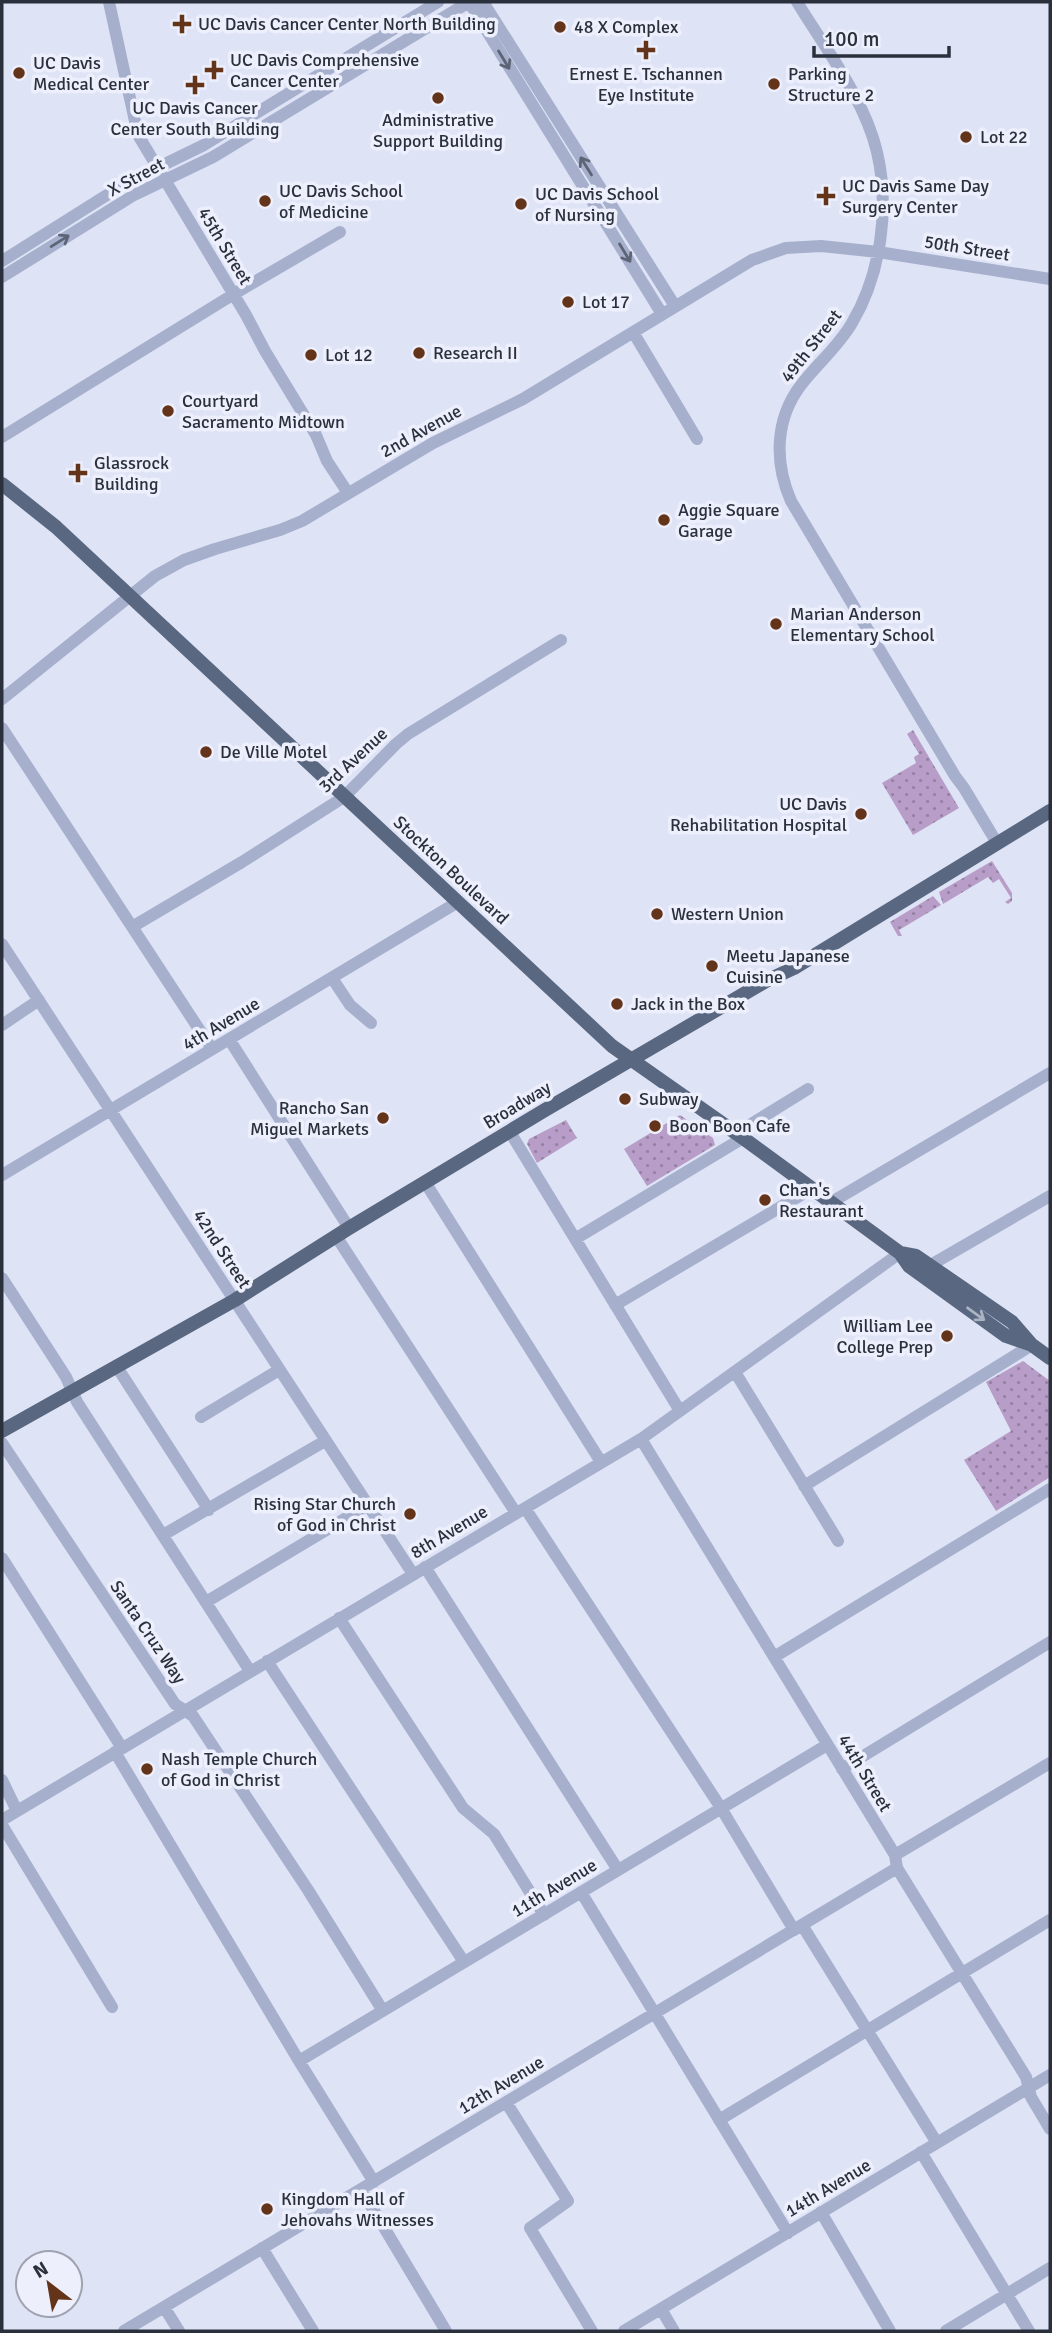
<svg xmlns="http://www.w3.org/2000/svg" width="1052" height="2333" font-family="Signika,sans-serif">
<defs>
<pattern id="grass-dots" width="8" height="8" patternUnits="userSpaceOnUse" patternTransform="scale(1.75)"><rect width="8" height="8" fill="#b79dc7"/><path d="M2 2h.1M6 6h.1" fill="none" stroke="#9581a3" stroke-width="1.8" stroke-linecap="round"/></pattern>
</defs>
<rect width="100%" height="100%" fill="#dfe3f6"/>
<path fill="url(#grass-dots)" d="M913 730 959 808 913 835 882 783 916 763 914 757 919 754 907 734Z
M992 861 1012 893V901L1008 904 1005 902 1011 898 999 879 993 883 988 877 943 904 939 892Z
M933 896 941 905 899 930 902 936H898L890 922Z
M680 1115 713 1138 715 1145 647 1186 624 1149Z
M566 1120 577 1138 537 1163 527 1144 529 1139Z
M1023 1361 1050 1381V1477L996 1511 964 1460 1011 1431 986 1382Z"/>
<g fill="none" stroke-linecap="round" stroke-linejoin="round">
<path stroke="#a6b0cd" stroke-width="12" d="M109 2 138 135 246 315 265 351 316 435 327 461 348 493
M469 2 662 314
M483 2 675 306
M797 2C825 48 865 100 877 152 890 208 881 274 852 323 838 347 818 363 801 385 775 419 774 462 791 501L955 776 964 788 997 843
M2 261 126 183 204 145 438 2
M2 277 134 195 213 157 469 2
M633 332 697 439
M2 437 234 294 340 232
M2 699 155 576 184 560 215 549 280 530 302 521 433 443 523 399 752 260 786 248 821 246 878 252 1050 279
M2 728 212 1049
M132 927 242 862 344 797 396 744 408 734 561 640
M2 944 413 1574
M332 978 350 1005 371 1023
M2 1025 39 1000
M229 1039 349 1228
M510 1132 680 1411
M735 1134 808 1089
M2 1175 458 902
M425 1182 601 1462
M830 1203 1050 1073
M336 1236 516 1513
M575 1239 743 1138
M929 1266 1050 1196
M2 1278 66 1377 77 1402 250 1671
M615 1305 811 1189
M117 1367 209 1510
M735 1372 838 1541
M201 1417 279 1370
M641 1439 895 1855 897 1868 1026 2077 1031 2097 1050 2129
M2 1443 175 1704 193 1716 308 1890 383 2011
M804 1486 1032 1345
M525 1508 721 1808 794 1930
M163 1535 325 1441
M2 1558 122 1748
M425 1567 618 1870
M206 1602 368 1505
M339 1618 463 1808 494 1834 544 1915
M774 1657 1050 1489
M267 1661 464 1962
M115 1752 299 2061 374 2182
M842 1769 1050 1642
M2 1780 17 1811
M2 1820 641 1439 900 1253
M2 1825 112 2007
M895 1855 1050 1763
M581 1892 788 2233
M802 1925 937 2143
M299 2061 827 1745
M506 2102 568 2201 530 2228 592 2331
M719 2120 1050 1920
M921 2152 1029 2331
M361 2189 446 2331
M821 2212 890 2331
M262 2248 313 2331
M164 2307 179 2331
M661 2309 674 2331
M124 2331 897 1868
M624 2331 1050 2075
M946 2331 1050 2268"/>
<path stroke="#596880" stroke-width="14" d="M2 484 56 527 612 1046 743 1138 900 1253 909 1266 1006 1336 1032 1345
M900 1253 916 1256 983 1302 1012 1322 1032 1345 1050 1358
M2 1431 235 1300 349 1228 545 1110 766 981 794 968 1050 811"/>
</g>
<defs><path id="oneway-shaft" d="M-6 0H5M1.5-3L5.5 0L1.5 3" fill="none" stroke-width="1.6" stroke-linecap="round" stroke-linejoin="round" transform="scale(1.75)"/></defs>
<g stroke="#5c6476">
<use href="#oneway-shaft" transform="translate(504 60) rotate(59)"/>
<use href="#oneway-shaft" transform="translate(586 166) rotate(-122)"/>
<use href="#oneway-shaft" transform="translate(60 241) rotate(-32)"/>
<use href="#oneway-shaft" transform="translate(625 253) rotate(59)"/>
</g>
<use stroke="#aab2c4" href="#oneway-shaft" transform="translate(976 1314) rotate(36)"/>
<g fill="#63341a" stroke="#edeffc" stroke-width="2.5">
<path d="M178.5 13.5h7v7h7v7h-7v7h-7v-7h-7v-7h7z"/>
<circle cx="560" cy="27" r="7"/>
<path d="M642.5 39.5h7v7h7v7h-7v7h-7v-7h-7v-7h7z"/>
<path d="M210.5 59.5h7v7h7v7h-7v7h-7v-7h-7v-7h7z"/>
<circle cx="19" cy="73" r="7"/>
<circle cx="774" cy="84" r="7"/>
<path d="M191.5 74.5h7v7h7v7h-7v7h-7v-7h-7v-7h7z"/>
<circle cx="438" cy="98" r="7"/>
<circle cx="966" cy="137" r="7"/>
<path d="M822.5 185.5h7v7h7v7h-7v7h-7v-7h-7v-7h7z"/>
<circle cx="265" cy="201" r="7"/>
<circle cx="521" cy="204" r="7"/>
<circle cx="568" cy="302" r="7"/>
<circle cx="419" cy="353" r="7"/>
<circle cx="311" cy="355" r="7"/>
<circle cx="168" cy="411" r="7"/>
<path d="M74.5 462.5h7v7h7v7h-7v7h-7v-7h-7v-7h7z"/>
<circle cx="664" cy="520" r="7"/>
<circle cx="776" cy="624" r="7"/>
<circle cx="206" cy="752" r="7"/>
<circle cx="861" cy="814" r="7"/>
<circle cx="657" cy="914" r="7"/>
<circle cx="712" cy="966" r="7"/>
<circle cx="617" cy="1004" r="7"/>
<circle cx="625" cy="1099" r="7"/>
<circle cx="383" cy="1118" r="7"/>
<circle cx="655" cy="1126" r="7"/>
<circle cx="765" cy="1200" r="7"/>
<circle cx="947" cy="1336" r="7"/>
<circle cx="410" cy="1514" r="7"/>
<circle cx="147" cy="1769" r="7"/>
<circle cx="267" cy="2209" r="7"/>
</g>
<g text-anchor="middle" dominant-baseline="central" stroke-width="7" stroke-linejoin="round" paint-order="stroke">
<g font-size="18" fill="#2a313c" stroke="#edeffc" text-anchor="start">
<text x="198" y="24">UC Davis Cancer Center North Building</text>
<text x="574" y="27">48 X Complex</text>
<text x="230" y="60">UC Davis Comprehensive<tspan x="230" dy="21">Cancer Center</tspan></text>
<text x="33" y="63">UC Davis<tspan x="33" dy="21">Medical Center</tspan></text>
<text x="646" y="74" text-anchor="middle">Ernest E. Tschannen<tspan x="646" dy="21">Eye Institute</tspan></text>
<text x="788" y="74">Parking<tspan x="788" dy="21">Structure 2</tspan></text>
<text x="195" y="108" text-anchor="middle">UC Davis Cancer<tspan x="195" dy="21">Center South Building</tspan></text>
<text x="438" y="120" text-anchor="middle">Administrative<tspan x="438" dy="21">Support Building</tspan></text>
<text x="980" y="137">Lot 22</text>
<text x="842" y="186">UC Davis Same Day<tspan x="842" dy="21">Surgery Center</tspan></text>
<text x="279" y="191">UC Davis School<tspan x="279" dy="21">of Medicine</tspan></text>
<text x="535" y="194">UC Davis School<tspan x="535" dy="21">of Nursing</tspan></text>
<text x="582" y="302">Lot 17</text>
<text x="433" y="353">Research II</text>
<text x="325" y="355">Lot 12</text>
<text x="182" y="401">Courtyard<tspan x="182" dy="21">Sacramento Midtown</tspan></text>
<text x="94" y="463">Glassrock<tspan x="94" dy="21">Building</tspan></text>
<text x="678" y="510">Aggie Square<tspan x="678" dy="21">Garage</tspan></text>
<text x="790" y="614">Marian Anderson<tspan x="790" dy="21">Elementary School</tspan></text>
<text x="220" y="752">De Ville Motel</text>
<text x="847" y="804" text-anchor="end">UC Davis<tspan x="847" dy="21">Rehabilitation Hospital</tspan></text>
<text x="671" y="914">Western Union</text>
<text x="726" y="956">Meetu Japanese<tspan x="726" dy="21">Cuisine</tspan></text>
<text x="631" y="1004">Jack in the Box</text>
<text x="639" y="1099">Subway</text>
<text x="369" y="1108" text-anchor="end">Rancho San<tspan x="369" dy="21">Miguel Markets</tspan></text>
<text x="669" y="1126">Boon Boon Cafe</text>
<text x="779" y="1190">Chan's<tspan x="779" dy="21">Restaurant</tspan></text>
<text x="933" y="1326" text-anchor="end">William Lee<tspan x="933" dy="21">College Prep</tspan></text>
<text x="396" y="1504" text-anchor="end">Rising Star Church<tspan x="396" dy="21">of God in Christ</tspan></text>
<text x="161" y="1759">Nash Temple Church<tspan x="161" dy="21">of God in Christ</tspan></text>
<text x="281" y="2199">Kingdom Hall of<tspan x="281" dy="21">Jehovahs Witnesses</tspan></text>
</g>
<g font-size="18" fill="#2a313c" stroke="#edeffc">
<text transform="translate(136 177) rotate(-28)">X Street</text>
<text transform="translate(225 246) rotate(59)">45th Street</text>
<text transform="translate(967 248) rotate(9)">50th Street</text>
<text transform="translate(811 346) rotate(-52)">49th Street</text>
<text transform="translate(421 431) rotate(-29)">2nd Avenue</text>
<text transform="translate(353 760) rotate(-43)">3rd Avenue</text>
<text transform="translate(451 870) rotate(43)">Stockton Boulevard</text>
<text transform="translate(221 1024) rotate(-31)">4th Avenue</text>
<text transform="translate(517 1105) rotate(-31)">Broadway</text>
<text transform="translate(222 1249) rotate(57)">42nd Street</text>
<text transform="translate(449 1532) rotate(-31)">8th Avenue</text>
<text transform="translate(148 1632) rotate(56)">Santa Cruz Way</text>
<text transform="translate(865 1773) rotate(59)">44th Street</text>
<text transform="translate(554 1888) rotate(-31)">11th Avenue</text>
<text transform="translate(501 2085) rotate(-31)">12th Avenue</text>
<text transform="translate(828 2188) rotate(-31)">14th Avenue</text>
</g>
</g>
<rect width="1052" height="2333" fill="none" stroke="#2a313c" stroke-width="7"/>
<g transform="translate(49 2284) rotate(329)"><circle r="33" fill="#edeffc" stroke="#9fa3af" stroke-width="2"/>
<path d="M0-5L12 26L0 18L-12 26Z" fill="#63341a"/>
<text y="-10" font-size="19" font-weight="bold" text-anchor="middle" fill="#2a313c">N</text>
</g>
<path d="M814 46v10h135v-10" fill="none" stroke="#2a313c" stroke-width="3.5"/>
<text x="824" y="46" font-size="21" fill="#2a313c" stroke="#edeffc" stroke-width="5" paint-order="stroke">100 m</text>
</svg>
